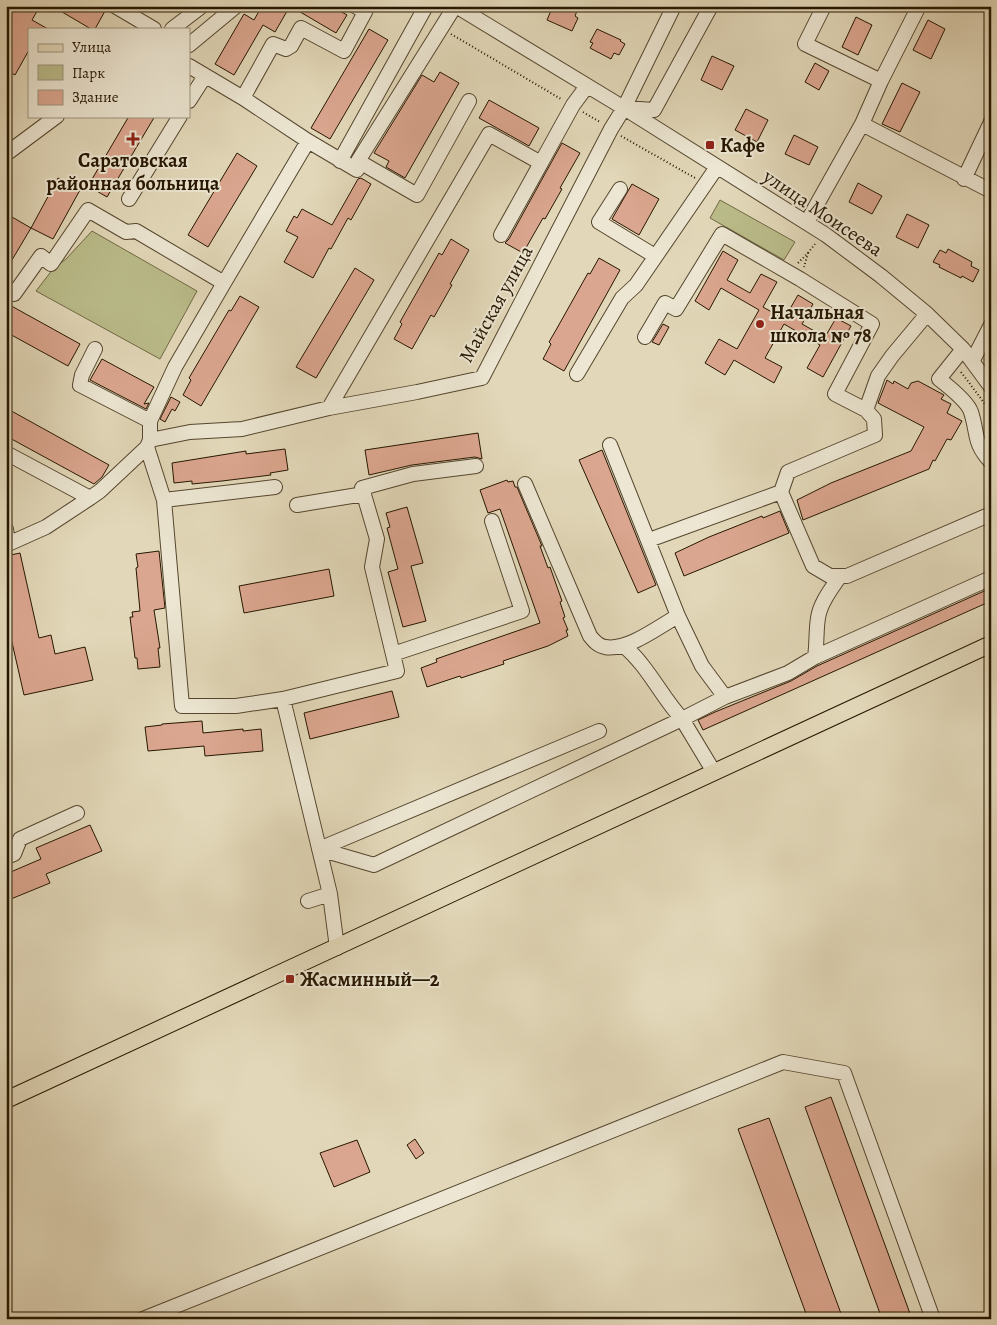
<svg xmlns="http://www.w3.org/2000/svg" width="997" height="1325" font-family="Alegreya,serif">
<rect width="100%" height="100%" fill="#e2d8b9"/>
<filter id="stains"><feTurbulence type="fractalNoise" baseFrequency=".004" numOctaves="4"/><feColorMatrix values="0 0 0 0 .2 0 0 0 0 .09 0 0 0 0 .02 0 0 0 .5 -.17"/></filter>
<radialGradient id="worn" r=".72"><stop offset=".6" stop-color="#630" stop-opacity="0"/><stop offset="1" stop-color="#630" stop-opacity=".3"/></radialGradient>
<path fill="#babc8a" stroke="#706945" d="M720 200 795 242 784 260 710 218Z
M92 231 197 291 160 359 36 291 53 269 66 259Z"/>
<path fill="#dba68f" stroke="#261600" d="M6 6 16 10 18 6H40L32 20 48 29H29V50L15 75 6 70Z
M52 6H96L105 11 95 29H91Z
M262 6H290L275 32 263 25 234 75 215 64 244 14 254 20Z
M290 6H331L347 15 336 33Z
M553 6H579L575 16 578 18 572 31 547 20Z
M856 17 872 25 858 55 842 47Z
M928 20 945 29 931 59 913 50Z
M369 29 388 40 330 139 311 128Z
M597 29 621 40 620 41 625 44 619 55 614 53 611 59 590 48 593 43 590 42Z
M712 56 734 66 722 90 701 80Z
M815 63 829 71 819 90 805 82Z
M440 72 459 83 405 178 386 167 389 161 374 153 422 75 434 82Z
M902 83 920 92 900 132 882 124Z
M489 100 539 128 529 146 479 118Z
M746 109 768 120 757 142 735 130Z
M129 116H155L107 197 88 186Z
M794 135 818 147 809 165 785 154Z
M562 143 580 153 560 188 562 189 545 219 543 218 523 253 505 243 509 239Z
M237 153 257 166 208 247 188 235Z
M58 178 80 190 53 239 31 228Z
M361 178 371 184 351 220 348 218 331 249 329 248 313 278 284 262 298 237 286 231 294 216 297 218 302 209 332 225 358 179Z
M858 183 882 196 872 214 849 202Z
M632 184 659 199 639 235 612 219Z
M907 214 929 225 918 248 896 237Z
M12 217 31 228 6 270V227Z
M451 239 469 250 450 284 452 285 434 317 431 315 412 349 394 339 402 324 400 322 439 253 442 255Z
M948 249 972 262 971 266 979 270 973 282 962 276 961 278 939 267 940 265 933 262 940 250 946 253Z
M723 251 738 260 727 280 750 293 761 274 777 282 763 307 784 319 798 295 813 304 802 324 825 337 836 318 851 326 823 377 807 368 820 345 784 324 765 358 782 367 774 383 734 360 725 375 705 363 719 339 737 349 759 310 721 288 709 310 695 301Z
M599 258 620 270 564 371 543 359 551 344 549 342 556 330 588 273 590 274Z
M355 268 374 280 316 378 296 367Z
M240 296 259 307 201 406 183 395 191 380 189 378 229 310 231 311Z
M6 303 80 344 68 366 6 332Z
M663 324 669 327 659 345 652 342Z
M102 359 154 387 144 404 149 403 146 409 90 380Z
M887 380 893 384 894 381 908 389 911 383 918 381 944 395 941 399 951 404 947 413 962 421 951 440 947 439 935 461 933 460 929 469 803 520 797 500 831 483 911 451 924 427 878 403Z
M171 397 180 402 175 411 172 409 165 422 160 419Z
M6 408 109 465 102 477 94 484 6 436Z
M478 433 482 459 475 457 412 465 369 475 365 450Z
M285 449 288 470 270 473 271 475 222 481 192 484V481L174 483 172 463 246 451V454Z
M602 450 656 585 638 593 579 460Z
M507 480 508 482 513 481 515 487H517L542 546H540L548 568 550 567 562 601 560 602 565 617 563 618 568 630H566L568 636 548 646 503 661 504 664 461 678 460 676 427 687 421 668 437 662 436 659 540 623 500 509 488 513 480 490Z
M407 507 423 563 411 566 426 621 403 627 388 572 398 569 387 528 390 527 386 513Z
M780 511 789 533 684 576 675 553 709 537 762 516 763 518Z
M159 551 165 608 154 610 160 648H158L160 667 138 669 137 658H135L130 617H133L132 612 140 611 136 568 138 567 136 554Z
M20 553 39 638 51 635 55 654 85 647 93 680 24 695 6 616V556Z
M329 569 334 596 244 613 239 586Z
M991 588V601L703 730 698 720 715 712 791 681 817 666Z
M392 691 399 717 310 739 304 713Z
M202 721 203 733 243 729V731L261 729 263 751 205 756 204 746 148 751 145 727 162 725V724Z
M90 825 102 851 46 874 50 883 6 901V874L41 859 36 848Z
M831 1097 912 1319H882L805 1107Z
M769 1118 843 1319H808L738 1129Z
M415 1139 424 1153 416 1159 407 1145Z
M357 1140 370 1172 334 1187 320 1153Z"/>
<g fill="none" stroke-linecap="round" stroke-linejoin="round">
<g stroke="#55462e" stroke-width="16">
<path id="minor" d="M115 6 154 29
M456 6 624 108 826 235 881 276 927 314 963 349 991 387
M824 6 805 44 881 81
M172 29 202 6
M189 45 236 6
M243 98 273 44 286 49 291 46 301 28 344 51 365 12 355 6
M189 101 205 76
M625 108 654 110 711 6
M862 124 991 191
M308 141 357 170 358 161 455 6
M6 154 57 116
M340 161 426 6
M358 161 417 195 469 101
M541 163 573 105 587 86
M964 179 991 122
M620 189 599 222 655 256
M129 199 180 116
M807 222 862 124 881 81 919 6
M6 289 14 294 41 256 51 264 88 210 126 232 136 231 224 283 308 141 243 98 189 66
M645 337 665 303 676 309 722 234 800 279 872 324 835 394 866 410
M95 349 82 375 80 385 150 421
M963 349 939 379C948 386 968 402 971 412 978 433 973 443 991 462
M973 360 991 325
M577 374 622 298 636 285 717 167
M329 408 489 134 541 163 501 235
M150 440 190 432 242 429 329 408 417 392 482 378 611 129 624 108 674 6
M610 445 678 616 702 666 725 697 682 719C661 696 648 666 624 646
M147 447 164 500
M6 453 90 498 100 491 147 447 150 440V421L175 367 224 283
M525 484 590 636C594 641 598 646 605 647 628 651 658 627 678 616
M275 487 164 500 182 706H236L283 699
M781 492 813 566 830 576H847L991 514
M297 505 364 494
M6 529 8 544H6
M649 540 781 492 788 472 875 435 874 419 866 410 878 376 892 356 927 314
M8 544 46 527 90 498
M393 654 522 611 492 521
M815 657C817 643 816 630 818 618 820 603 832 588 840 576
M725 697 788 673 815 657 991 578
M599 731 319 849 374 865 682 719 714 772
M6 857 14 854 20 839 77 813
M308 901 330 894
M337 948 330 894 283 699 397 671 372 567 377 539 362 488 413 474 476 466
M143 1319 783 1062 844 1073 933 1319"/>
</g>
<g stroke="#261600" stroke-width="18">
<path id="major" d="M6 1100 991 644"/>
</g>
<path stroke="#261600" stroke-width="2" stroke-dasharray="1 2.5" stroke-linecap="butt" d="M451 34 561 99
M583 112 600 122
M621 136 695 178
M808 253 815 244
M798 263 808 253 804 267
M961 372 991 412"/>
<use href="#minor" stroke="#ece6d2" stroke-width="14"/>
<use href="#major" stroke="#e2d8b9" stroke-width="16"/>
</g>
<g fill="#8f2418" stroke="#ece6d2" stroke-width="2">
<path d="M130.5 131.5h5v5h5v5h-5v5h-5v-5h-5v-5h5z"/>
<rect x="705" y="140" width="10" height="10" rx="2.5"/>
<circle cx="760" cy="324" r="5"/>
<rect x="285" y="974" width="10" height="10" rx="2.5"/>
</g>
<g text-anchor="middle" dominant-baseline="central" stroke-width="4" stroke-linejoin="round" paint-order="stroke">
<g font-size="20" font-weight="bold" fill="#261600" stroke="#ece6d2" text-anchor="start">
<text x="720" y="145">Кафе</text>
<text x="133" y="160" text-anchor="middle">Саратовская<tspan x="133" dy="23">районная больница</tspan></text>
<text x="770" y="312">Начальная<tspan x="770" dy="23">школа № 78</tspan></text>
<text x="300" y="979">Жасминный—2</text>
</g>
<g font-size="20" fill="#261600" stroke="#ece6d2">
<text transform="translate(823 213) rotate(34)">улица Моисеева</text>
<text transform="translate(496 304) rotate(-61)">Майская улица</text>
</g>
</g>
<rect width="997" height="1325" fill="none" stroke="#e2d8b9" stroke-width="25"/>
<rect x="8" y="8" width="982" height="1310" fill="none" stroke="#261600" stroke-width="2.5"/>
<rect x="12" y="12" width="972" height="1300" fill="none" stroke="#261600"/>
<rect x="28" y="28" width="162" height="90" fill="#ece6d2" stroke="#9d937e"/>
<rect x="38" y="44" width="25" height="8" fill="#e2d8b9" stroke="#9d937e"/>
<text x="72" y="52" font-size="15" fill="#261600">Улица</text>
<rect x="38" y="65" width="25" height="15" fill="#babc8a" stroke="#9d937e"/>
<text x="72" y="78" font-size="15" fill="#261600">Парк</text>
<rect x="38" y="90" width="25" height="15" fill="#dba68f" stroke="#9d937e"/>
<text x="72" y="102" font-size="15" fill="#261600">Здание</text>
<rect width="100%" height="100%" filter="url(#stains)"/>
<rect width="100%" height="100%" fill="url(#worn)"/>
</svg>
